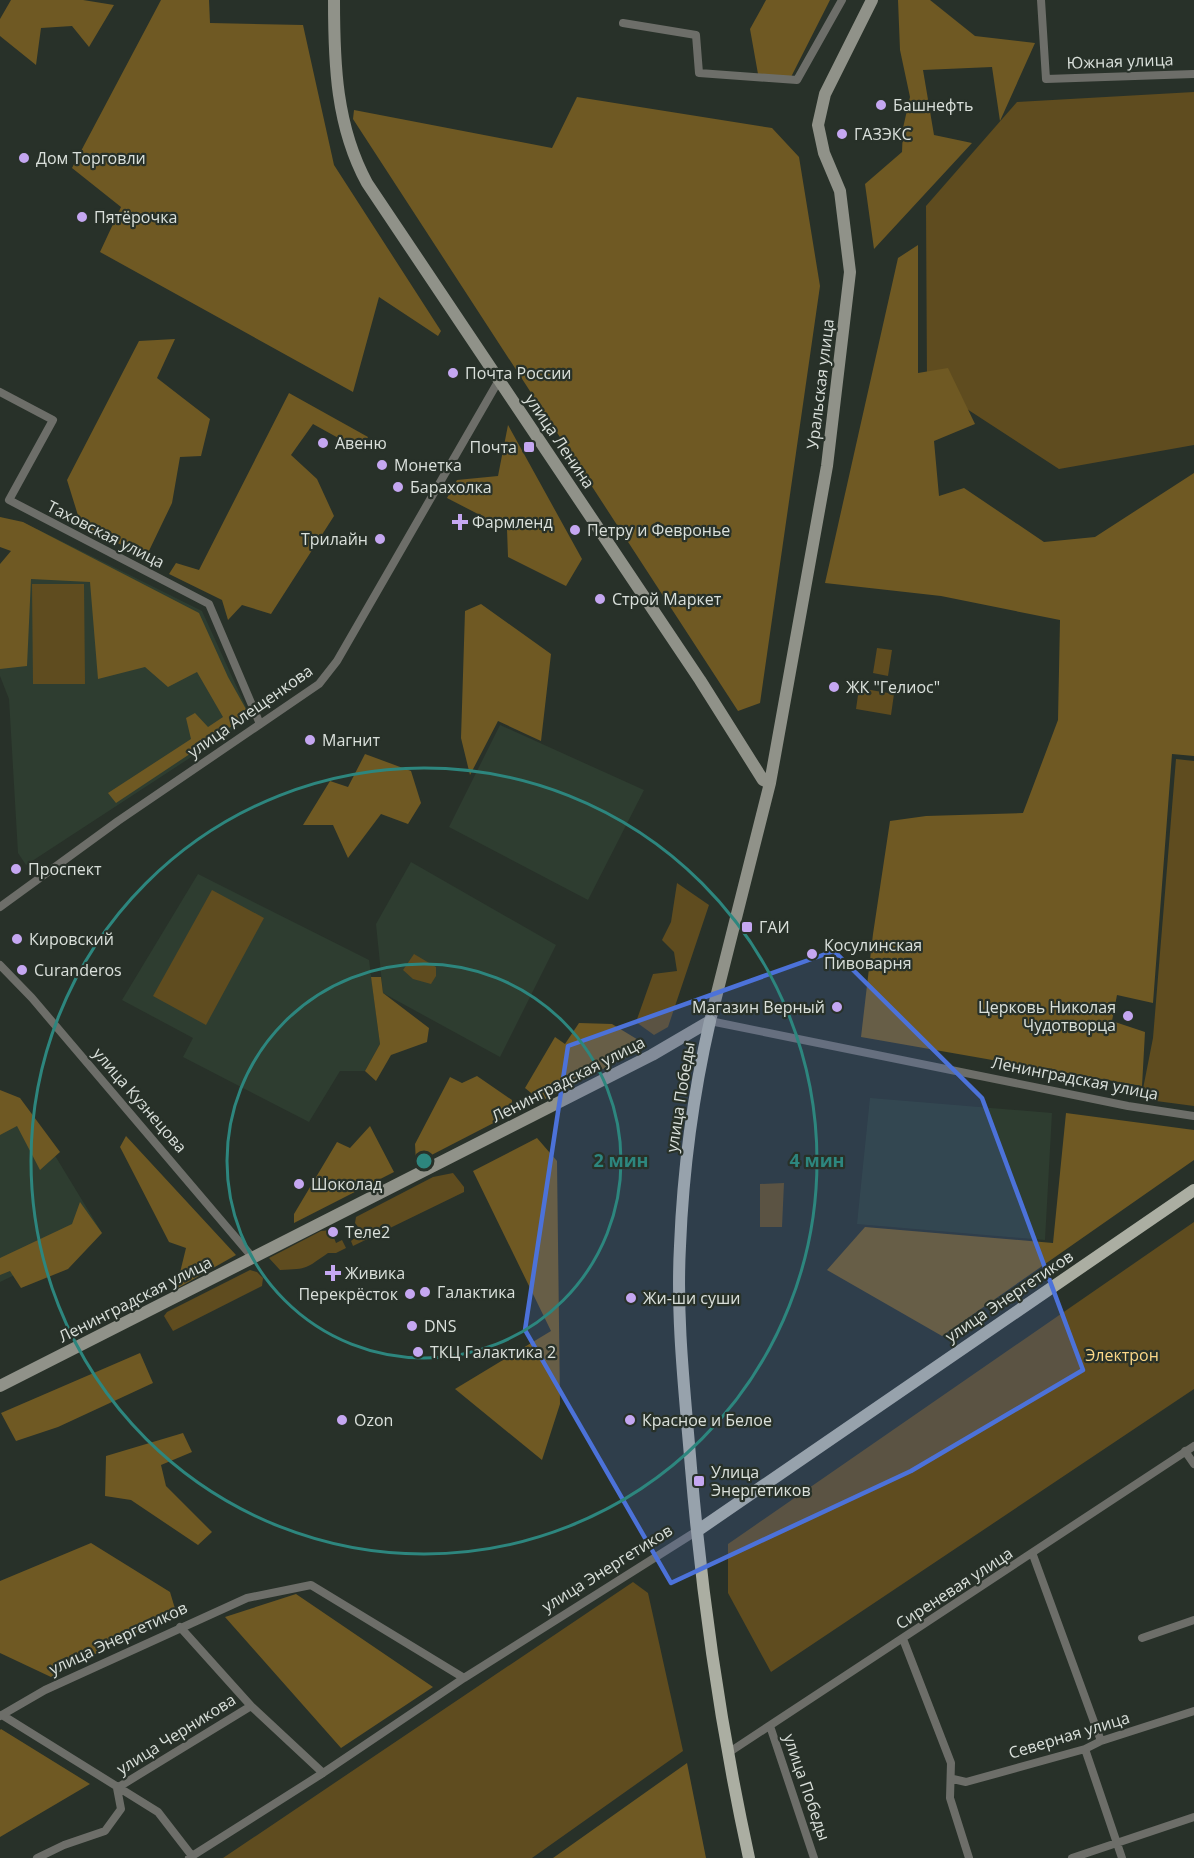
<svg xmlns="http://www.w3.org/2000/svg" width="1194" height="1858" font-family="'Open Sans',sans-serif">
<rect width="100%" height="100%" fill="#283129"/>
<path fill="#2e3d30" d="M37 529 202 611 251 718 26 865 18 853 9 699 0 676V644Z
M500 725 644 790 588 900 449 827Z
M411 862 556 945 500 1057 383 993 376 924Z
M198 874 369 960 380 1044 365 1071H340L309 1122 183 1057 193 1038 122 1000Z
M0 1093 20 1098 102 1233 0 1282Z
M870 1098 1052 1113 1045 1240 857 1224Z"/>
<path fill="#5f4c1f" d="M1194 92V445L1059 469 927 383 926 206 1017 102Z
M32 584H84L85 684H33Z
M877 648 892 650 888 676 873 673Z
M859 688 894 694 891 715 856 709Z
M1176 759 1194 761V1106L1141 1099 1153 1038Z
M677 883 709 905 668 1027 654 1035 636 1022 653 974 677 971 674 952 662 940 671 922Z
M212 890 264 918 206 1025 153 996Z
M414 954 436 967V976L431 984 413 979 403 970Z
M453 1173 464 1187V1192L353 1246 351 1241 362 1232 355 1223 356 1217 433 1177Z
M784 1183 782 1227H760V1184Z
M1194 1222V1389L771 1672 728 1593V1544Z
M331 1230 336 1243 342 1240 346 1248 336 1253H328C306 1268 309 1269 280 1270L269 1258 321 1231Z
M250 1270 257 1272 263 1278 262 1286 173 1331 164 1316 167 1312Z
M633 1582 648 1593 683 1751 532 1858H223Z"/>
<path fill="#6f5923" d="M11 0H83L114 5 89 47 72 26 41 28 36 65 0 36V19Z
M161 0H209L210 23 303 25 334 165 441 331 438 336 379 297 353 392 100 252 121 207 72 168Z
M766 0H830L789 81 758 74 750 29Z
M898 0H930L975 36 1035 43 1000 121 992 67 923 70 934 135 972 143 874 249 865 184 902 152 903 128 910 97 900 50Z
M577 97 772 128 799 157 820 286 760 703 738 711 353 119 354 110 552 148Z
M918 245V373L948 368 975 424 934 441 939 496 964 488 1044 542 1095 537 1194 473V756L1172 754 1153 1003 1117 995 1112 1021 1145 1032 1142 1086 861 1037 873 934 890 821 926 816 1023 813 1058 720 1060 620 941 596 825 583 898 258Z
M175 339 157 378 210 419 201 456 180 457 172 503 146 557 81 525 67 480 139 341Z
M289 393 368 437 360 450 313 424 291 455 317 479 334 516 271 614 242 605 228 620 222 600 169 574 176 563 199 570Z
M508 425 582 559 566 586 508 557 507 529 447 498 457 480 498 476Z
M0 517 23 522 199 613 228 677 251 718 247 716 116 803 108 793 191 739 186 718 195 713 208 727 223 717 197 672 168 687 145 667 98 679 90 582 31 579 27 666 0 669V564L11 551 0 547Z
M481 604 551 654 541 741 498 721 470 775 461 738 465 611Z
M365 754 411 771 421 803 408 824 381 814 348 858 333 825H303L330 781 348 787Z
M371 977H381L383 993 429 1028 427 1042 391 1055 376 1081 365 1071 380 1044Z
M579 1023 612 1024 640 1041V1050L541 1101 525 1088 555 1037 565 1044Z
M477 1076 512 1100 511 1114 416 1163 415 1144 450 1077 462 1083Z
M0 1090 20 1098 60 1152 40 1170 17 1126 0 1135Z
M1066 1113 1194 1130V1160L942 1336 827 1270 865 1227 1053 1243Z
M370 1126 394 1172 294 1223V1214L337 1142 350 1148Z
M126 1136 236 1255 176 1289 186 1248 169 1242 120 1147Z
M537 1138 557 1161 560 1404 542 1460 455 1389 551 1331 473 1171Z
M80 1202 102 1233 68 1269 21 1288 10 1271 0 1275V1258L72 1224Z
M140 1353 153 1383 58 1427 16 1441 1 1413Z
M183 1433 192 1452 161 1465 166 1486 212 1532 198 1545 131 1500 105 1496 106 1456Z
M91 1543 170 1592 176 1612 51 1677 0 1653V1581Z
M296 1594 433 1687 341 1748 225 1617Z
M1 1729 90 1784 0 1837V1730Z
M687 1763 706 1858H553Z"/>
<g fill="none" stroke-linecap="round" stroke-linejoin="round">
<path stroke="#6d6e69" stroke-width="8" d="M1041 0 1046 79 1194 74
M623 23 696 35 699 73 797 80 842 0
M0 392 53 420 9 500 209 604 260 724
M0 907 118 821 319 684 337 661 499 380
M0 965 32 998 253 1258
M710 1021 1128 1106 1194 1116
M1185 1451 1194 1464
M1033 1555 1101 1741
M180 1627 251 1706 323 1773
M1142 1638 1194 1620
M903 1639 951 1763 950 1798 969 1858
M2 1715 158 1812 192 1856
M0 1716 45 1690 247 1598 311 1585 464 1678 697 1531
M770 1726 814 1858
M1085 1749 1122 1858
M728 1753 1194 1446
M953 1779 966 1782 1085 1749 1101 1741 1194 1711
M37 1858 64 1845 105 1831 121 1809 117 1788 251 1706
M189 1858 323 1773 464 1678
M1072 1858 1194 1817"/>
<path stroke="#909289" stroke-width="12" d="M334 0C334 64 336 126 367 183L700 680 763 780 770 783
M0 1386 652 1055 710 1021 770 783 827 466 850 272 840 191 824 153 818 125 825 94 872 0"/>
<path stroke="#abaea2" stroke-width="12" d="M710 1021C693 1095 683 1171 680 1246 676 1320 685 1394 691 1468 702 1598 721 1730 749 1858
M697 1531 1194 1190"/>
</g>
<path fill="#4c72d9" fill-opacity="0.2" stroke="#4c72d9" stroke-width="4.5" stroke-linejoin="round" d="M834 951 982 1098 1083 1370 911 1471 671 1583 525 1330 568 1046Z"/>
<g fill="none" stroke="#2d867e" stroke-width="3">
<circle cx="424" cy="1161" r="197"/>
<circle cx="424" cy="1161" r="393"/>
</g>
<g fill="#c5a7f1" stroke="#283129" stroke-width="2">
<circle cx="881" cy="105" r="6"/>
<circle cx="842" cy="134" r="6"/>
<circle cx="24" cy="158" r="6"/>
<circle cx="82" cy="217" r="6"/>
<circle cx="453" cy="373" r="6"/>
<circle cx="323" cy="443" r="6"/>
<rect x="523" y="441" width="12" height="12" rx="3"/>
<circle cx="382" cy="465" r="6"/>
<circle cx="398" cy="487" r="6"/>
<path d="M457 513h6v6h6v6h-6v6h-6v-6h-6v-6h6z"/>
<circle cx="575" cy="530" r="6"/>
<circle cx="380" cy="539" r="6"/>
<circle cx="600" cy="599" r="6"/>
<circle cx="834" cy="687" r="6"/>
<circle cx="310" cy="740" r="6"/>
<circle cx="16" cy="869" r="6"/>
<rect x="741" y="921" width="12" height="12" rx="3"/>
<circle cx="17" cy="939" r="6"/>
<circle cx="812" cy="954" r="6"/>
<circle cx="22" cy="970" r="6"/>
<circle cx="837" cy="1007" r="6"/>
<circle cx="1128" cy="1016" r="6"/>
<circle cx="299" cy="1184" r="6"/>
<circle cx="333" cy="1232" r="6"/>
<path d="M330 1264h6v6h6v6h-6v6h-6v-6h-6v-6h6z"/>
<circle cx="425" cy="1292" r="6"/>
<circle cx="410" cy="1294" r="6"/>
<circle cx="631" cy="1298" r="6"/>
<circle cx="412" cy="1326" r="6"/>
<circle cx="418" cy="1352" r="6"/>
<circle cx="342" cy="1420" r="6"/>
<circle cx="630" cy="1420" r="6"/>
<rect x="693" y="1475" width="12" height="12" rx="3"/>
</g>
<g text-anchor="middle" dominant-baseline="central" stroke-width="4.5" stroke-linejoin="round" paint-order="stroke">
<g font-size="16" fill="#dae0db" stroke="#283129">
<text transform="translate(1120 61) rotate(-2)">Южная улица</text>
<text transform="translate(820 384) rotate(-83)">Уральская улица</text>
<text transform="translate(560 441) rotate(56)">улица Ленина</text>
<text transform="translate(106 534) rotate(27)">Таховская улица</text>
<text transform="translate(250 711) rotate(-35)">улица Алещенкова</text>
<text transform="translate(1075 1078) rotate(11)">Ленинградская улица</text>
<text transform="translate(568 1079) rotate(-27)">Ленинградская улица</text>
<text transform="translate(680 1097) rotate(-81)">улица Победы</text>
<text transform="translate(140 1100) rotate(49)">улица Кузнецова</text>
<text transform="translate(1009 1296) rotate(-34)">улица Энергетиков</text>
<text transform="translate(135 1299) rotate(-27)">Ленинградская улица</text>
<text transform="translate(607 1568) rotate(-32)">улица Энергетиков</text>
<text transform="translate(954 1588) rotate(-33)">Сиреневая улица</text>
<text transform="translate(118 1638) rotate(-25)">улица Энергетиков</text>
<text transform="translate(176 1734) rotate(-32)">улица Черникова</text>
<text transform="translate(1069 1735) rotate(-17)">Северная улица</text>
<text transform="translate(807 1787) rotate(71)">улица Победы</text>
</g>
<g font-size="16" fill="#dae0db" stroke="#283129" text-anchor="start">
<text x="893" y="105">Башнефть</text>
<text x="854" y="134">ГАЗЭКС</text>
<text x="36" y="158">Дом Торговли</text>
<text x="94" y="217">Пятёрочка</text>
<text x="465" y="373">Почта России</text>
<text x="335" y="443">Авеню</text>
<text x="517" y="447" text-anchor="end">Почта</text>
<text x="394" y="465">Монетка</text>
<text x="410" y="487">Барахолка</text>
<text x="472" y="522">Фармленд</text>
<text x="587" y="530">Петру и Февронье</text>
<text x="368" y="539" text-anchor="end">Трилайн</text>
<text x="612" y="599">Строй Маркет</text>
<text x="846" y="687">ЖК "Гелиос"</text>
<text x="322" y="740">Магнит</text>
<text x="28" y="869">Проспект</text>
<text x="759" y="927">ГАИ</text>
<text x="29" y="939">Кировский</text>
<text x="824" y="945">Косулинская<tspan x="824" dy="18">Пивоварня</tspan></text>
<text x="34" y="970">Curanderos</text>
<text x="825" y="1007" text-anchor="end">Магазин Верный</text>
<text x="1116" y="1007" text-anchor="end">Церковь Николая<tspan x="1116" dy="18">Чудотворца</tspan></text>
<text x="311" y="1184">Шоколад</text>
<text x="345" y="1232">Теле2</text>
<text x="345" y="1273">Живика</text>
<text x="437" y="1292">Галактика</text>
<text x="398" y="1294" text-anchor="end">Перекрёсток</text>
<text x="643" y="1298">Жи-ши суши</text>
<text x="424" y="1326">DNS</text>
<text x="430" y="1352">ТКЦ Галактика 2</text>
<text x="354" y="1420">Ozon</text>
<text x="642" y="1420">Красное и Белое</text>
<text x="711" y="1472">Улица<tspan x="711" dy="18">Энергетиков</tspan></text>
</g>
<g font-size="16" fill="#fcd888" stroke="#283129">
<text x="1122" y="1355">Электрон</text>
</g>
</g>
<circle cx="424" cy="1161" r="9" fill="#2d867e" stroke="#283129" stroke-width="3"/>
<g font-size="18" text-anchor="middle" font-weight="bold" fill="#2d867e" stroke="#283129" stroke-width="4.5" stroke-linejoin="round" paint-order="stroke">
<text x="621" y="1167">2 мин</text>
<text x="817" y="1167">4 мин</text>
</g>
</svg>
